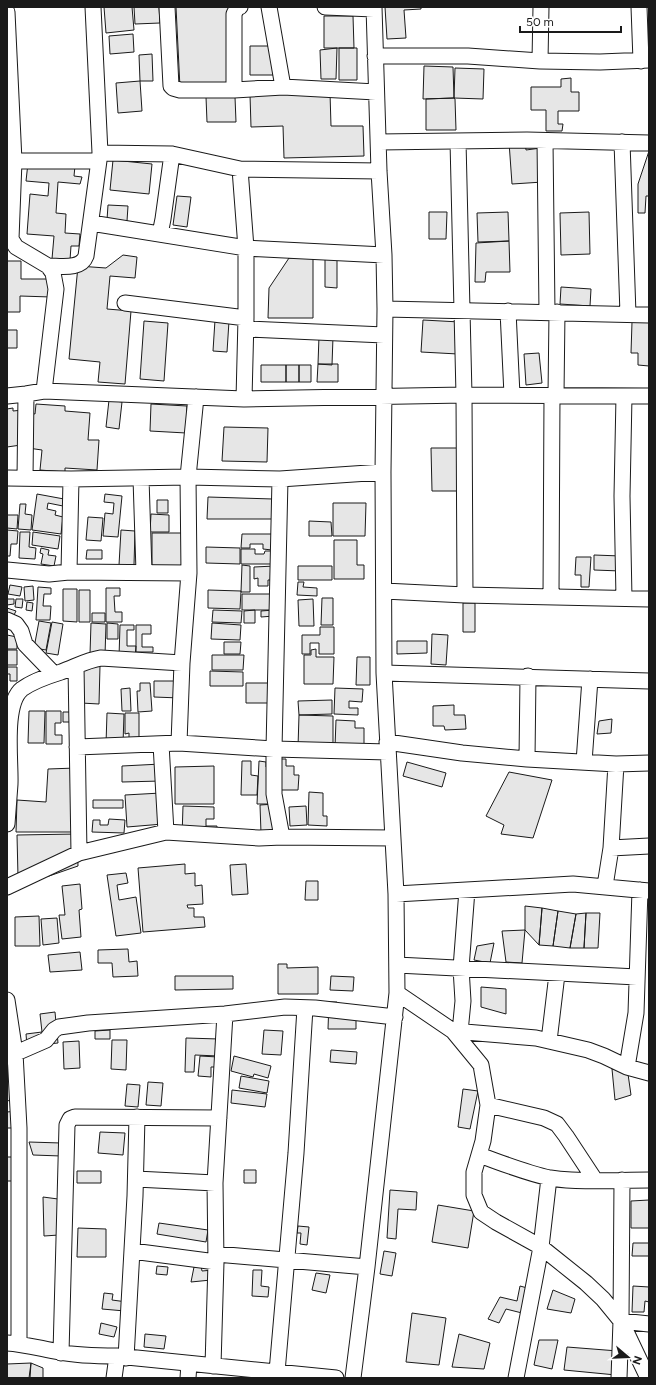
<svg xmlns="http://www.w3.org/2000/svg" width="656" height="1385" font-family="Figtree,sans-serif">
<rect width="100%" height="100%" fill="#fff"/>
<path fill="#e6e6e6" stroke="#1a1a1a" d="M104 7H132L134 30 106 33Z
M134 7H159L160 23 135 24Z
M176 7H230L233 85 180 88Z
M385 7H421V9L404 10 406 38 387 39Z
M324 16H353L354 48H324Z
M133 34 134 52 110 54 109 36Z
M250 46H275V75H250Z
M337 48 336 79H321L320 50Z
M339 48H357V80H339Z
M152 54 153 81H140L139 55Z
M424 66 453 67 454 98 423 99Z
M455 68 484 69 483 99 454 98Z
M571 78V92H579V111H558V124H563L562 131H546V110H531V87H561V79Z
M140 81 142 111 118 113 116 83Z
M330 93 331 126H363L364 156 284 158 283 126 251 127 250 95Z
M206 97H235L236 122H207Z
M454 98 455 99 456 130H426V99Z
M525 141 526 150 541 148 543 182 512 184 509 142Z
M649 151V196H646L645 213H638V184Z
M113 160 152 164 149 194 110 190Z
M28 163 75 166 74 176 82 177 80 184 58 182 56 213 66 214 65 233 80 234 79 246H71L70 260 52 259 54 236 27 234 30 194 48 196 49 183 26 181Z
M177 196 191 197 187 227 173 225Z
M108 205 128 206 127 221 107 220Z
M429 212H447L446 239H429Z
M508 212 509 241 478 242 477 213Z
M589 212 590 254 561 255 560 213Z
M509 241 510 272H486L485 282H475L476 243Z
M123 255 137 257 135 278 110 276 107 309 131 311 125 384 98 382 100 362 69 359 78 266 106 268Z
M313 257V318H268L269 288 289 258Z
M325 259H337V288L325 287Z
M7 261H21V279H51V297L20 296V312H7Z
M561 287 591 289 590 306 560 304Z
M215 320 229 321 227 352 213 351Z
M423 320 460 322 458 354 421 352Z
M144 321 168 323 164 381 140 379Z
M632 322H649V366L638 365V353H631Z
M7 330H17V348H7Z
M319 336 333 337 332 365 318 364Z
M539 353 542 383 526 385 524 354Z
M318 364H338V382H317Z
M261 365H286V382H261Z
M286 365H299V382H286Z
M299 365H311V382H299Z
M109 400 122 402 119 429 106 427Z
M36 404 65 406V411L90 413 88 440H99L97 470 65 468V472L40 470 42 450 28 448 30 413 35 414Z
M151 404 187 406 186 433 150 431Z
M13 408V411L23 410 28 444 7 447V409Z
M224 427 268 428 267 462 222 461Z
M431 448H458L459 491H432Z
M37 494 64 499 63 506 48 503 47 509 56 511 55 515 63 517 61 534 32 530Z
M105 494 122 496 118 537 103 536 105 513 113 514 114 503 104 502Z
M208 497 273 499V519H207Z
M157 500H168V513H157Z
M333 503H366L365 536H333Z
M20 504H26L25 514 32 515 31 530 18 529Z
M151 514 169 515V532H150Z
M7 515H18L17 529 7 528Z
M88 517 103 518 101 541 86 540Z
M309 521 331 522 332 536H309Z
M7 530 18 531 17 544H11L10 556H7Z
M121 530 135 531 134 565H119Z
M20 532H30L29 547 36 548 35 559 19 558Z
M33 532 60 536 58 549 32 545Z
M152 533H182V566H152Z
M242 534H273L272 550 263 549V544H250V548H241Z
M334 540H357V565H364V579H334Z
M206 547 240 548V564L206 563Z
M41 548 49 550 48 555 56 556 54 566 41 564 43 554 40 553Z
M241 549H255V554H264L265 551H272V564H241Z
M87 550H102V559H86Z
M594 555 621 556V571L594 570Z
M576 557H591L589 587H581V575H575Z
M242 565 250 566V592H241Z
M275 566 276 580H268V586H258V578L254 579V567Z
M298 566H332V580H298Z
M298 582H304L303 587 317 588V596L297 595Z
M10 585 22 587 20 596 8 594Z
M33 586 34 600 25 601 24 587Z
M38 587 51 588V594H44L43 606H51L50 620H36Z
M106 588H120V596H114L115 612H122V622H106Z
M63 589H77V622L63 621Z
M79 590H90V622H79Z
M208 590 241 591 240 609 208 608Z
M242 594H273V610H242Z
M322 598H333V625H321Z
M7 599H14V604L7 605Z
M16 599H23L22 608 15 607Z
M313 599 314 626H299L298 600Z
M27 602 33 603 32 611 26 610Z
M463 603H475V632H463Z
M7 608 16 611 14 615 7 612Z
M213 610 242 611 241 623 212 622Z
M255 610V623H244V611Z
M274 610V616L261 617V611Z
M92 613H105V622H92Z
M39 621 51 623 46 650 34 648Z
M52 622 63 624 58 655 46 653Z
M91 623 106 624 105 655 90 654Z
M107 623 118 624V639H107Z
M212 623 241 625 240 640 211 639Z
M120 625H134V630H127V646H136L135 657H119Z
M136 625H151V634H142V647H153V652H136Z
M320 627H334V654H319V643H310V654H302V635H320Z
M432 634 448 635 446 665 431 664Z
M7 635 17 637V649H7Z
M397 641H427V653L397 654Z
M224 642H241L240 654H224Z
M316 649V657H334L333 684H304V655H311V650Z
M7 650H17V665H7Z
M212 655H244L243 670H212Z
M357 657H370V685H356Z
M81 666H100L99 704 81 703Z
M7 667H17V681H10V674H7Z
M210 671 243 672V686H210Z
M154 681H180V698L154 697Z
M140 683H150L152 711 138 712 137 691H140Z
M246 683H271L270 703H246Z
M130 688 131 711H122L121 689Z
M335 688 363 689 362 702 349 701V708H358V715L334 714Z
M332 700V714L299 715 298 701Z
M454 705V715H465L466 729 445 730 444 726H433V706Z
M29 711H45L44 743H28Z
M46 711H61V723H55V735H62V744H46Z
M63 712H76V722H63Z
M107 713 124 714 123 744H106Z
M125 713H139V743H129V733L125 734Z
M299 715 333 716V747H298Z
M612 719 611 733 597 734 599 721Z
M336 720 355 721V728H364V748L335 747Z
M277 759H286V766H294V775H299L298 790H276Z
M242 761H251V775L258 776 257 795H241Z
M259 761 266 762V767H272L270 804H257Z
M407 762 446 773 442 787 403 776Z
M161 764V781L122 782V766Z
M214 766V804H175V767Z
M76 768V832H16L17 800 46 802 48 769Z
M509 772 552 780 533 838 501 834 504 825 486 816Z
M309 792 323 793V816H327V826L308 825Z
M161 793 163 824 127 827 125 795Z
M93 800H123V808H93Z
M275 804 276 833H261L260 805Z
M183 806 214 807V819H206V826H217L216 838 182 837Z
M306 806 307 825 290 826 289 807Z
M109 819 125 820 124 833 92 832 93 820H100V825H108Z
M77 834 78 866 49 876 18 877 17 835Z
M185 864V874L195 873V886L202 885 203 904 187 905 188 908H194V917H204L205 927 143 932 138 868Z
M246 864 248 894 232 895 230 865Z
M126 873 128 883 117 885 119 900 136 897 141 933 116 936 107 875Z
M306 881H318V900H305Z
M80 884 82 909 79 910 81 937 62 939 59 915H65L62 886Z
M525 906 542 908 539 945 525 930Z
M542 908 558 911 553 946 539 945Z
M558 911 576 914 570 948 553 946Z
M586 913H600L598 948H584Z
M586 913 584 948H570L576 914Z
M39 916 40 946H15V917Z
M57 918 59 943 43 945 41 919Z
M525 930 522 963 506 962 502 931Z
M494 943 490 963 474 960 477 946Z
M128 949 129 962 137 961 138 976 113 977 112 963H98V950Z
M80 952 82 970 50 972 48 955Z
M278 964H287V968L318 967V994H278Z
M175 976H233V989L175 990Z
M331 976 354 977 353 991 330 990Z
M481 987 506 989V1014L481 1007Z
M329 1002H337V1007L356 1008V1029H328Z
M55 1012 58 1043 27 1046 26 1034 42 1032 40 1014Z
M110 1030V1039H95V1031Z
M264 1030 283 1031 281 1055 262 1054Z
M186 1038 219 1039 218 1056 195 1055 194 1072H185Z
M112 1040H127L126 1070 111 1069Z
M79 1041 80 1068 64 1069 63 1042Z
M331 1050 357 1052 356 1064 330 1062Z
M200 1056 218 1057V1067H211V1077L198 1076Z
M234 1056 271 1066 268 1078 254 1074 253 1077 231 1071Z
M627 1067 631 1095 615 1100 612 1069Z
M13 1071 16 1099 7 1101V1072Z
M241 1076 269 1081 267 1093 239 1088Z
M148 1082 163 1083 161 1106 146 1105Z
M127 1084 140 1085 138 1107 125 1106Z
M463 1089 478 1091 470 1129 458 1127Z
M232 1090 267 1094 265 1107 231 1103Z
M17 1111 18 1128H7V1112Z
M100 1132 125 1133 123 1155 98 1153Z
M29 1142 61 1143V1156L33 1155Z
M7 1157H13V1181H7Z
M244 1170H256V1183H244Z
M77 1171H101V1183H77Z
M390 1190 417 1192 416 1210 398 1209 396 1239 387 1238Z
M43 1197 58 1199 59 1235 44 1236Z
M649 1200V1228H631V1201Z
M438 1205 474 1211 468 1248 432 1242Z
M159 1223 208 1230 206 1242 157 1234Z
M298 1226 309 1227 307 1245 300 1244 301 1233H297Z
M78 1228 106 1229V1257H77Z
M633 1243H649V1256H632Z
M384 1251 396 1253 392 1276 380 1274Z
M157 1266 168 1267 167 1275 156 1274Z
M201 1266 202 1271 213 1270 211 1280 191 1282 194 1267Z
M253 1270H262L261 1286 269 1287 268 1297 252 1296Z
M316 1273 330 1275 326 1293 312 1290Z
M520 1286 531 1289 526 1314 506 1309 499 1323 488 1319 500 1297 517 1301Z
M633 1286 649 1287V1302L645 1301 644 1312H632Z
M553 1290 575 1299 571 1313 547 1309Z
M104 1293 113 1294 112 1300 127 1302 125 1311 102 1309Z
M412 1313 446 1318 439 1365 406 1362Z
M101 1323 117 1327 114 1337 99 1334Z
M145 1334 166 1336 164 1349 144 1347Z
M459 1334 490 1343 484 1369 452 1367Z
M539 1340H558L552 1369 534 1365Z
M567 1347 618 1351 616 1375 564 1370Z
M31 1363 43 1368V1378H29Z
M31 1363 30 1378H7V1364Z"/>
<g fill="none" stroke-linecap="round" stroke-linejoin="round">
<g stroke="#1a1a1a" stroke-width="17">
<path id="minor" d="M167 7 171 86 173 88 180 90H234L283 87 376 92
M269 7 283 87
M325 7 374 9
M639 7 641 61
M7 12 14 161 11 239 16 247 48 266 53 273 56 289 44 391
M375 56H468L540 61 600 62 649 60
M540 61 541 7
M234 90V14L237 8 240 7
M458 141 464 395 465 595
M545 141 547 312
M379 142 527 140 649 143
M622 142 628 314
M100 153 172 154 240 169 379 171
M7 161H99
M240 169 246 248 384 255
M91 223 246 248V318L244 399
M160 234 163 219 172 154
M48 266C61 266 81 270 86 256L100 153 93 7
M125 303 246 318
M385 309 649 315
M508 311 512 395
M246 329 384 335
M556 395 557 312
M7 396 26 394 44 391 244 399 464 395 649 396
M624 396 622 496 624 598
M7 478 71 479 188 477 280 479 383 472
M25 478 26 394
M141 478 144 572
M280 479 274 749V794L282 837
M7 570 49 574 69 572 189 573
M69 572 71 479
M384 591 465 595 649 599
M551 597 552 395
M7 620 16 624 21 631 25 644 54 674
M76 666 79 853
M384 673 649 681
M387 742 462 753 527 759 616 764 649 763
M179 743 182 663 189 573 188 477 196 397
M161 744 166 832
M77 747 179 743 274 749 388 752
M527 759 528 676
M584 762 590 679
M7 824C8 811 9 798 10 784 11 762 3 704 22 689 33 681 48 676 61 672 75 667 87 660 101 658L182 663
M611 848 649 846
M605 886 611 848 616 764
M7 887 79 853 166 832 259 838 282 837 393 838
M396 894 573 884 649 891
M397 965 637 977
M397 993 453 1031 481 1065 488 1105 483 1141 474 1172V1195L481 1212 496 1222 541 1247 586 1283 603 1299 621 1321 648 1378
M7 1000 15 1053 19 1128V1344
M453 1031 536 1038 588 1050 604 1056 627 1067 649 1073
M460 1032 463 1001 461 968 467 890
M549 1041 557 974
M7 1057 46 1040 54 1030 59 1027 88 1023 225 1014 285 1007 315 1008 395 1017
M627 1067 636 1013 640 890
M488 1105 544 1118 557 1124 566 1136 595 1180
M479 1155C502 1163 526 1173 550 1178 582 1183 616 1180 649 1180
M136 1179 215 1183
M132 1251 216 1262
M216 1254 367 1267
M621 1321 649 1324
M7 1343C25 1344 42 1349 60 1352 78 1356 98 1356 117 1356L336 1378
M61 1353 67 1125 70 1119 75 1117 219 1118
M126 1358 135 1196 137 1117
M213 1366 216 1262 215 1183 225 1014
M277 1372 296 1153 305 1008
M114 1378 117 1356
M188 1378 189 1364
M353 1378 367 1267 397 993 396 894 384 673 383 472 385 309 384 255 379 171 374 7
M516 1378 541 1247 549 1178
M619 1378 621 1321 622 1180"/>
</g>
<use href="#minor" stroke="#fff" stroke-width="15"/>
</g>
<rect width="656" height="1385" fill="none" stroke="#1a1a1a" stroke-width="16"/>
<g transform="translate(628 1357) rotate(109)" stroke="#ffffff" stroke-width="3" paint-order="stroke">
<path d="M0-3L7 15L0 10L-7 15Z" fill="#1a1a1a"/>
<text y="-6" font-size="11" font-weight="bold" text-anchor="middle" fill="#1a1a1a">N</text>
</g>
<path d="M520 26v6h101v-6" fill="none" stroke="#1a1a1a" stroke-width="2"/>
<text x="526" y="26" font-size="12" fill="#1a1a1a" stroke="#ffffff" stroke-width="3" paint-order="stroke">50 m</text>
</svg>
